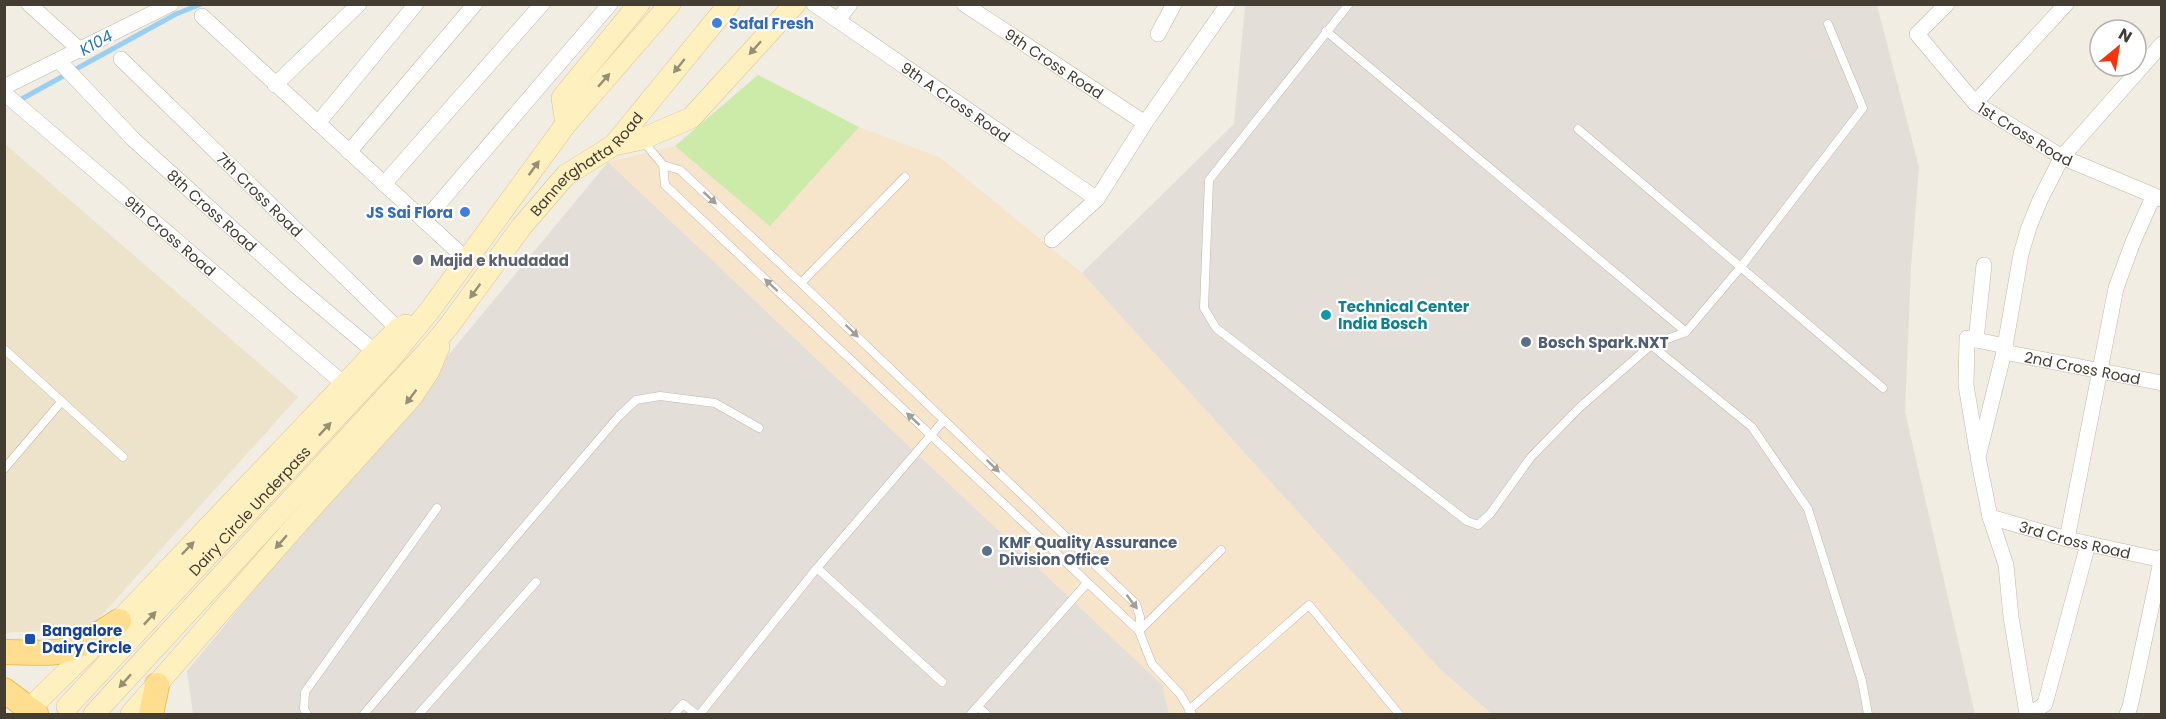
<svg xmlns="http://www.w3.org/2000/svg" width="2166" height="719" font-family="Poppins,sans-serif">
<rect width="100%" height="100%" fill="#f2ede2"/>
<path fill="#f6e4cb" d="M859 127 941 158 1082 273 1440 669 1492 714H1169L1162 685 608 162 675 146 770 225Z"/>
<path fill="#e4ded8" d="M1245 5H1877L1919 167 1911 268 1905 412 1975 714H1492L1440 669 1082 273 1234 124Z
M608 162 1162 685 1169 714H193L187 671Z"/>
<path fill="#ede3cb" d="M5 144 298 397 91 627 5 633Z"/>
<path fill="#cceaa8" d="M758 75 859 127 770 226 675 146Z"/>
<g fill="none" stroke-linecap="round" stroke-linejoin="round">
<path stroke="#9acff4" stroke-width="5" d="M18 101 176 14 201 4"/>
<g stroke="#c1b8a8" stroke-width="9">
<path id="lane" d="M1349 4 1209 180 1204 308 1216 328 1467 521 1478 525 1490 514 1531 457 1579 408 1651 345 1686 332
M1326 31 1686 332 1740 268 1863 108 1828 24
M1578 129 1883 388
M643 141 663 165 680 170 801 283 1136 604 1140 617 1139 631
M663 165 665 185 1139 631 1152 664 1180 694 1192 714
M801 283 905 177
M1651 345 1752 427 1808 509 1862 681 1868 714
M4 349 123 457
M4 469 62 401
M817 568 942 682
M1139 631 1221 550
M978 707 986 714
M1189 710 1309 605 1399 714
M307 714 304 709 305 692 437 508
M364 714 619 416 636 400 660 396 715 403 759 428
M419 714 536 582
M674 714 683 704 696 714
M700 714 817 568 944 420
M971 714 1087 583"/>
</g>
<g stroke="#c1b8a8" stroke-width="16">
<g id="street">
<path d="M29 4 81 51"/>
<path id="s1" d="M814 4 1097 199"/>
<path id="s2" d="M964 4 1145 123"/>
<path id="s3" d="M1947 4 1917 34 1975 103 2062 157 2162 199"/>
<path d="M202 16 467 260"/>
<path d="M838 20 850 4"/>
<path d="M1158 34 1174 4"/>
<path id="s4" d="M121 59 398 329"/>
<path id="s5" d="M59 61 134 140 294 284 375 352"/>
<path d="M275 85 359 4"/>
<path d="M4 87 171 4"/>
<path id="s6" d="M4 93 345 385"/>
<path d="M1975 103 2066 4"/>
<path d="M318 123 416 4"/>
<path d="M349 152 475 4"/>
<path d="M384 184 542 4"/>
<path d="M424 221 610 4"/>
<path d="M1052 240 1097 199 1145 123 1228 4"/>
<path d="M1976 340 1984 265"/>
<path id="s7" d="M2004 352 2162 383"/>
<path d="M1977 451 1966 385 1967 338 2005 346"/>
<path id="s8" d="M1990 517 2067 539 2162 560"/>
<path d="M2067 539 2116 288 2133 242 2153 197"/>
<path d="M2027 714 2011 617 2006 565 1990 517 1978 457 2004 352 2021 254 2029 227 2040 200 2062 157 2162 44"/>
<path d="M2030 714 2045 704 2088 544"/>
<path d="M2127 714 2130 707 2162 557"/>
</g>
</g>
<g stroke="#d9c591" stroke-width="22">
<g id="secondary">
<path d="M566 124 562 98 639 4"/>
<path d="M614 145 642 139 691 118 795 4"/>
<path id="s9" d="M67 707 390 359 430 310 566 124 670 4"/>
<path d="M29 709 119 621 375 352 398 329 406 325"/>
<path id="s10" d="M94 714 427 352 448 327 522 226 566 175 614 145 729 4"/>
<path d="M131 714 299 522 411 398 429 371 439 347"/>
</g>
</g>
<g stroke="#eabf59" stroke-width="26">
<path id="primary" d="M4 652C21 652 40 654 56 652 79 649 100 633 119 621
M4 690 36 714
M151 714 157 685"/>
</g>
<use href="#lane" stroke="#fff" stroke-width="8"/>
<use href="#street" stroke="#fff" stroke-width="15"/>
<use href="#secondary" stroke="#fff0c0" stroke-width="21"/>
<use href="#primary" stroke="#ffdf8f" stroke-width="24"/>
</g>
<defs><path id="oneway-solid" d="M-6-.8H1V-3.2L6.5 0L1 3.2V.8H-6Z" transform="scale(1.5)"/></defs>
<g fill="#988e72">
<use href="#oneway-solid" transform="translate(755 48) rotate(132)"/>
<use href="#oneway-solid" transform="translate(679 66) rotate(129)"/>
<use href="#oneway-solid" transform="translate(604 80) rotate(-49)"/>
<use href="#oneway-solid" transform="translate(534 168) rotate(-54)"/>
<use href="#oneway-solid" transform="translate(475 291) rotate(126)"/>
<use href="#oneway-solid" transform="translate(411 397) rotate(127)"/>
<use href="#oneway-solid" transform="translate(325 429) rotate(-47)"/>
<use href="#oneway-solid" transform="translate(281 542) rotate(131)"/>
<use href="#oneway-solid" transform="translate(188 548) rotate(-46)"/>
<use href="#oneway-solid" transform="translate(150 618) rotate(-47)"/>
<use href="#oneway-solid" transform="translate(125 681) rotate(132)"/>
</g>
<g fill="#a29e98">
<use href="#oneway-solid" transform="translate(710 198) rotate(43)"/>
<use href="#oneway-solid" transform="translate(771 285) rotate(-137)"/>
<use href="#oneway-solid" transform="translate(852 331) rotate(44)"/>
<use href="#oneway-solid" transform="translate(913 419) rotate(-137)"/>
<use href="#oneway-solid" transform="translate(993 466) rotate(44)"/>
<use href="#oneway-solid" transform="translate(1132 602) rotate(53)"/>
</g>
<g fill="#3f7fe0" stroke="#fff" stroke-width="2">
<circle cx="717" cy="23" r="6"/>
<circle cx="465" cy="212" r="6"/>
</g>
<circle fill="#6b7280" stroke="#fff" stroke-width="2" cx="418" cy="260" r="6"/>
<circle fill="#0f9aa8" stroke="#fff" stroke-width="2" cx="1326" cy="315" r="6"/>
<g fill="#5c6f8a" stroke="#fff" stroke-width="2">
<circle cx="1526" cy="342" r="6"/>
<circle cx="987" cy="551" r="6"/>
</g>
<rect fill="#1a4fb4" stroke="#fff" stroke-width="2" x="24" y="633" width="12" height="12" rx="3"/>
<g text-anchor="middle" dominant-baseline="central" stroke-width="4.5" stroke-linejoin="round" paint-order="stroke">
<g font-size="15" font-weight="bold" fill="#366cbe" stroke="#fff" text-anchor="start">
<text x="729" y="23">Safal Fresh</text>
<text x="453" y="212" text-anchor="end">JS Sai Flora</text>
</g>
<g font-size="15" fill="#443d32" stroke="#fff">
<text stroke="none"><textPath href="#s2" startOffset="108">9th Cross Road</textPath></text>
<text stroke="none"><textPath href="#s1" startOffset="172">9th A Cross Road</textPath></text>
<text stroke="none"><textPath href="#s3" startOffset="192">1st Cross Road</textPath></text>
<text stroke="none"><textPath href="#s10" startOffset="740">Bannerghatta Road</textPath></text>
<text stroke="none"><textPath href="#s4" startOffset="194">7th Cross Road</textPath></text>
<text stroke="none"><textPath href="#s5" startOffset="214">8th Cross Road</textPath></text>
<text stroke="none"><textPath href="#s6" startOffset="219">9th Cross Road</textPath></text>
<text stroke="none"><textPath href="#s7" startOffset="80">2nd Cross Road</textPath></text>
<text stroke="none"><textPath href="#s9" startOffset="268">Dairy Circle Underpass</textPath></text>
<text stroke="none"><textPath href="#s8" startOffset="88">3rd Cross Road</textPath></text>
</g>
<g font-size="15" font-weight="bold" fill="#5b616d" stroke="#fff" text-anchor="start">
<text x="430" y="260">Majid e khudadad</text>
</g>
<g font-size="15" font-weight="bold" fill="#0d838f" stroke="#fff" text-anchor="start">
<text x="1338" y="306">Technical Center<tspan x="1338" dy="17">India Bosch</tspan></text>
</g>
<g font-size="15" font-weight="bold" fill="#4e5e75" stroke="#fff" text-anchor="start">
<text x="1538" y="342">Bosch Spark.NXT</text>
<text x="999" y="542">KMF Quality Assurance<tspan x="999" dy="17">Division Office</tspan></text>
</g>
<g font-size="15" font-weight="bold" fill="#164399" stroke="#fff" text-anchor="start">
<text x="42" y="630">Bangalore<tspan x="42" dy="17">Dairy Circle</tspan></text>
</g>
<g font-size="16" font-style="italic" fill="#2778b5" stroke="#fff">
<text transform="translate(96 43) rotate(-29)">K104</text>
</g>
</g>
<rect width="2166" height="719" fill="none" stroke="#443d32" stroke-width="12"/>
<g transform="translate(2118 48) rotate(30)"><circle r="28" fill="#ffffff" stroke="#b4b1ad" stroke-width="1.5"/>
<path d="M0-4.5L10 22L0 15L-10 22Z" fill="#ff320d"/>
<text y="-9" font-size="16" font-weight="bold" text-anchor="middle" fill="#443d32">N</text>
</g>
</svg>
